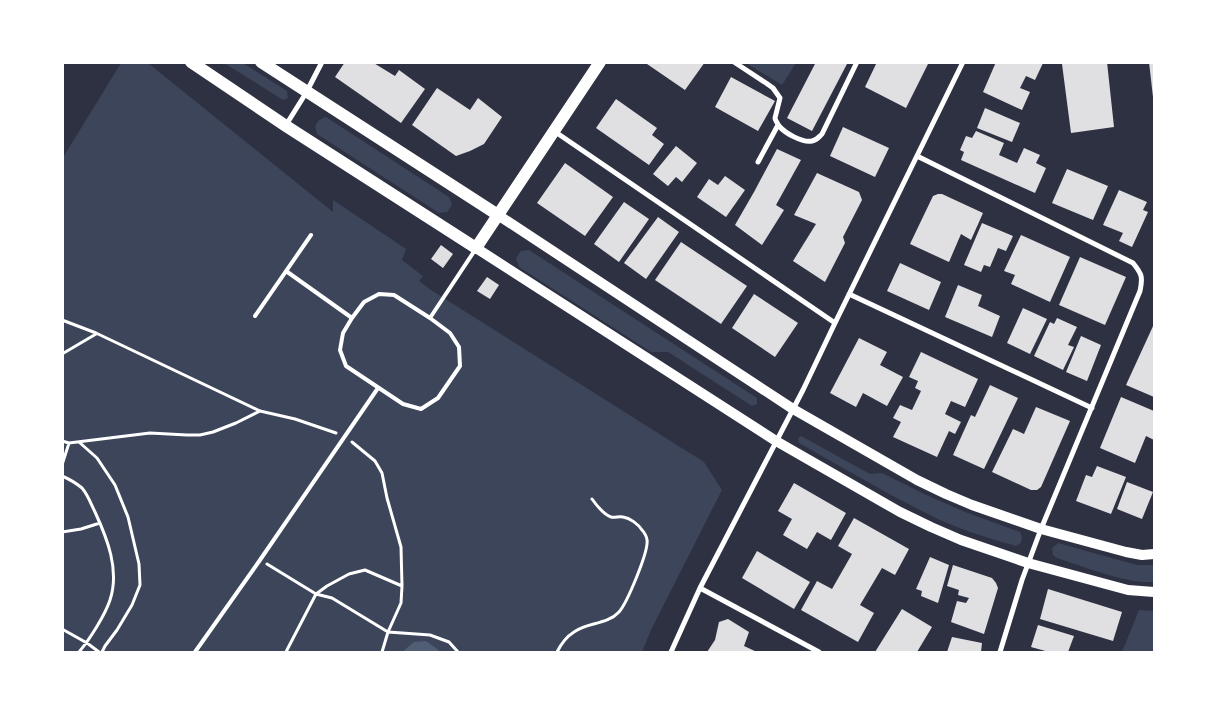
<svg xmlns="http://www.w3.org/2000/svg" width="1217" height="715" font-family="'Space Grotesk',sans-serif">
<rect width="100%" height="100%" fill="#2d3142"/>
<path fill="#3c4559" d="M121 63H148L333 212V200L406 249 402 260 423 276 419 281 431 290 704 462 722 490 651 630 642 652H63L62 159Z
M224 63H243L287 91 288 98 283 100Z
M746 63 796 62V63L782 85Z
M326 117 449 197 452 205 447 212 439 213 317 134 315 126 319 120Z
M529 250 757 398V404L752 406 668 352H651L519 267 516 258 521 251Z
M801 436 870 474 882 473 922 493 965 512 1020 532 1022 537 1021 543 1016 546C990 539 965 531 940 520 892 497 845 469 799 443L798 438Z
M1058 543 1137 565H1154V582C1126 584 1085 567 1057 558L1053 555 1052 548Z
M1139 610 1154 611V652H1122Z"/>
<path fill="#4f5d75" d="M426 641 436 648 440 652H402L414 642Z"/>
<path fill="#e0e0e3" d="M345 62H372L395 76 399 70 425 89 401 123 335 77Z
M648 62H705L685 90 647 64Z
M816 62H848L812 131 787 118Z
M877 62H929L906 108 865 87Z
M996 62 1043 63 1035 80 1026 76 1020 88 1030 92 1022 110 983 92Z
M1073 62H1107L1114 127 1071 133 1062 64Z
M1149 62H1154V97H1153Z
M731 77 775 101 758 131 715 107Z
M437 88 470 110 478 98 502 117 484 144 470 151 456 156 412 125Z
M616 99 657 128 652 135 664 144 649 165 596 128Z
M985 108 1020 123 1012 142 977 128Z
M843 127 889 148 875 177 830 156Z
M976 131 1004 143 999 155 1017 163 1024 148 1040 155 1036 163 1046 168 1035 193 961 160 964 152 960 150 966 136 972 138Z
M676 146 697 163 682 182 676 177 668 186 653 174Z
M777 149 801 160 776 205 784 210 762 245 735 225 754 192Z
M565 163 613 197 585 236 537 203Z
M1067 169 1108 186 1093 220 1052 203Z
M817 173 859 192 862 200 843 237 845 243 825 282 793 261 816 224 794 215Z
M725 176 745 190 726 217 697 197 709 179 718 185Z
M1119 190 1147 202 1143 210 1148 212 1132 247 1119 241 1123 233 1103 225Z
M938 194H942L983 213 971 240 961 234 949 262 910 244 933 196Z
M624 202 649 219 619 262 594 244Z
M658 217 679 232 646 279 624 263Z
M982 223 1013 236 1006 251 998 248 990 267 984 265 981 272 964 265Z
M1021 235 1070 257 1050 302 1011 284 1015 275 1004 271Z
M681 242 747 286 721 324 655 280Z
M441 245 453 254 443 268 431 259Z
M1080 257 1126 277 1105 325 1059 305Z
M900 263 941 282 929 310 887 291Z
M487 277 499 285 490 299 477 291Z
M958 285 982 295 978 306 1000 316 992 337 945 317Z
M754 294 798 323 775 357 732 328Z
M1023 308 1047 319 1030 354 1007 343Z
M1057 318 1077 327 1068 345 1074 347 1063 370 1034 356 1050 322 1054 324Z
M1154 324V397L1126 385Z
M1081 336 1101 345 1087 381 1066 372Z
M859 338 887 352 880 365 903 377 887 406 863 393 856 407 830 393Z
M921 352 978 379 965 407 951 401 945 414 961 422 955 434 949 431 937 457 893 437 901 422 893 418 900 405 912 410 921 391 915 388 918 381 909 377Z
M990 385 1018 398 984 469 953 455 971 415 975 417Z
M1121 397 1154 411V440L1146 436 1135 463 1100 448Z
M1036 407 1070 421 1041 487 1037 490H1031L992 472 1013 429 1024 434Z
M1097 466 1126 477 1111 514 1076 501 1086 475 1092 477Z
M1127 482 1153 492 1142 519 1117 509Z
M794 483 846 513 831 540 817 532 807 549 783 535 792 519 778 511Z
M854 518 909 549 895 575 882 568 860 605 874 613 858 642 801 610 817 581 832 589 852 554 838 546Z
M757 551 810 582 794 609 742 578Z
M930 557 949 565 938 603 921 596 922 591 916 589Z
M953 565 992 578 996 583 998 588 984 634 951 622 957 601 966 603 969 598 958 595 959 590 947 586Z
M1048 589 1122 612 1113 641 1040 619Z
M902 609 932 627 917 652H875Z
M728 619 749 632 744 646 757 652H707L715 640 719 622Z
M1038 625 1074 636 1068 652H1049L1031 647Z
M952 637 982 643 981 652H947Z"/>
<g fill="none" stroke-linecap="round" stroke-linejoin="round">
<path stroke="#fff" stroke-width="3" d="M62 320 96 333 260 411 295 419 336 433
M62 354 96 334
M62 441 69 443 150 433 187 435H200L213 432 236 423 260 411
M79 442 97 458 115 485 128 517 139 564 140 585 132 605 117 630 105 646 102 652
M352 442 375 461 382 473 387 498 401 547 402 586 401 603 388 632 382 652
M62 465 69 443
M62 476C69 479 76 483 82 488 88 495 91 504 95 512 107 538 120 570 110 600 105 615 90 639 79 652
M62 532 81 529 100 523
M267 564 316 594 332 598 388 632 430 635 449 642 458 652
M62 629 87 643 99 652
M286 652 288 648 316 594 327 586 349 574 365 570 402 586
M557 652C561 644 566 637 574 632 588 622 607 625 619 612 627 603 649 551 647 540 647 537 644 532 642 530 638 524 630 518 623 517 619 516 615 518 611 517 603 514 597 506 592 499"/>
<path stroke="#fff" stroke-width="4" d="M286 271 352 318
M379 294 394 295 430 318 450 333 459 347 460 366 438 398 421 409 403 404 346 366 340 350 343 333 352 318 364 302Z
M255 316 311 235
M430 318 475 250
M195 652 260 560 378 388"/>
<path stroke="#fff" stroke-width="5" d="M734 62 766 83 773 88 780 98 775 118C775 120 778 124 779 126 785 133 802 143 812 141 817 140 819 137 822 134L857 62
M286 125 306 93 322 62
M554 131 835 323
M917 156 1133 263C1142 274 1143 277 1140 291L1041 529 1022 580 1000 652
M758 162 778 125
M849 294 1092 408
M700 588 819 652
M671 652 700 588 803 390 835 323 963 62"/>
<path stroke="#fff" stroke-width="10" d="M498 215 793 409 917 480 946 494 972 505 1041 529 1126 552 1142 555 1154 554
M476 248 776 441 900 512 931 527 961 540 1028 563 1128 590 1154 592"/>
<path stroke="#fff" stroke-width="12" d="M191 62 286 126 476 248 600 62
M261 62 498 215"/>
</g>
<rect width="1217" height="715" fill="none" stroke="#ffffff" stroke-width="128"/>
</svg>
